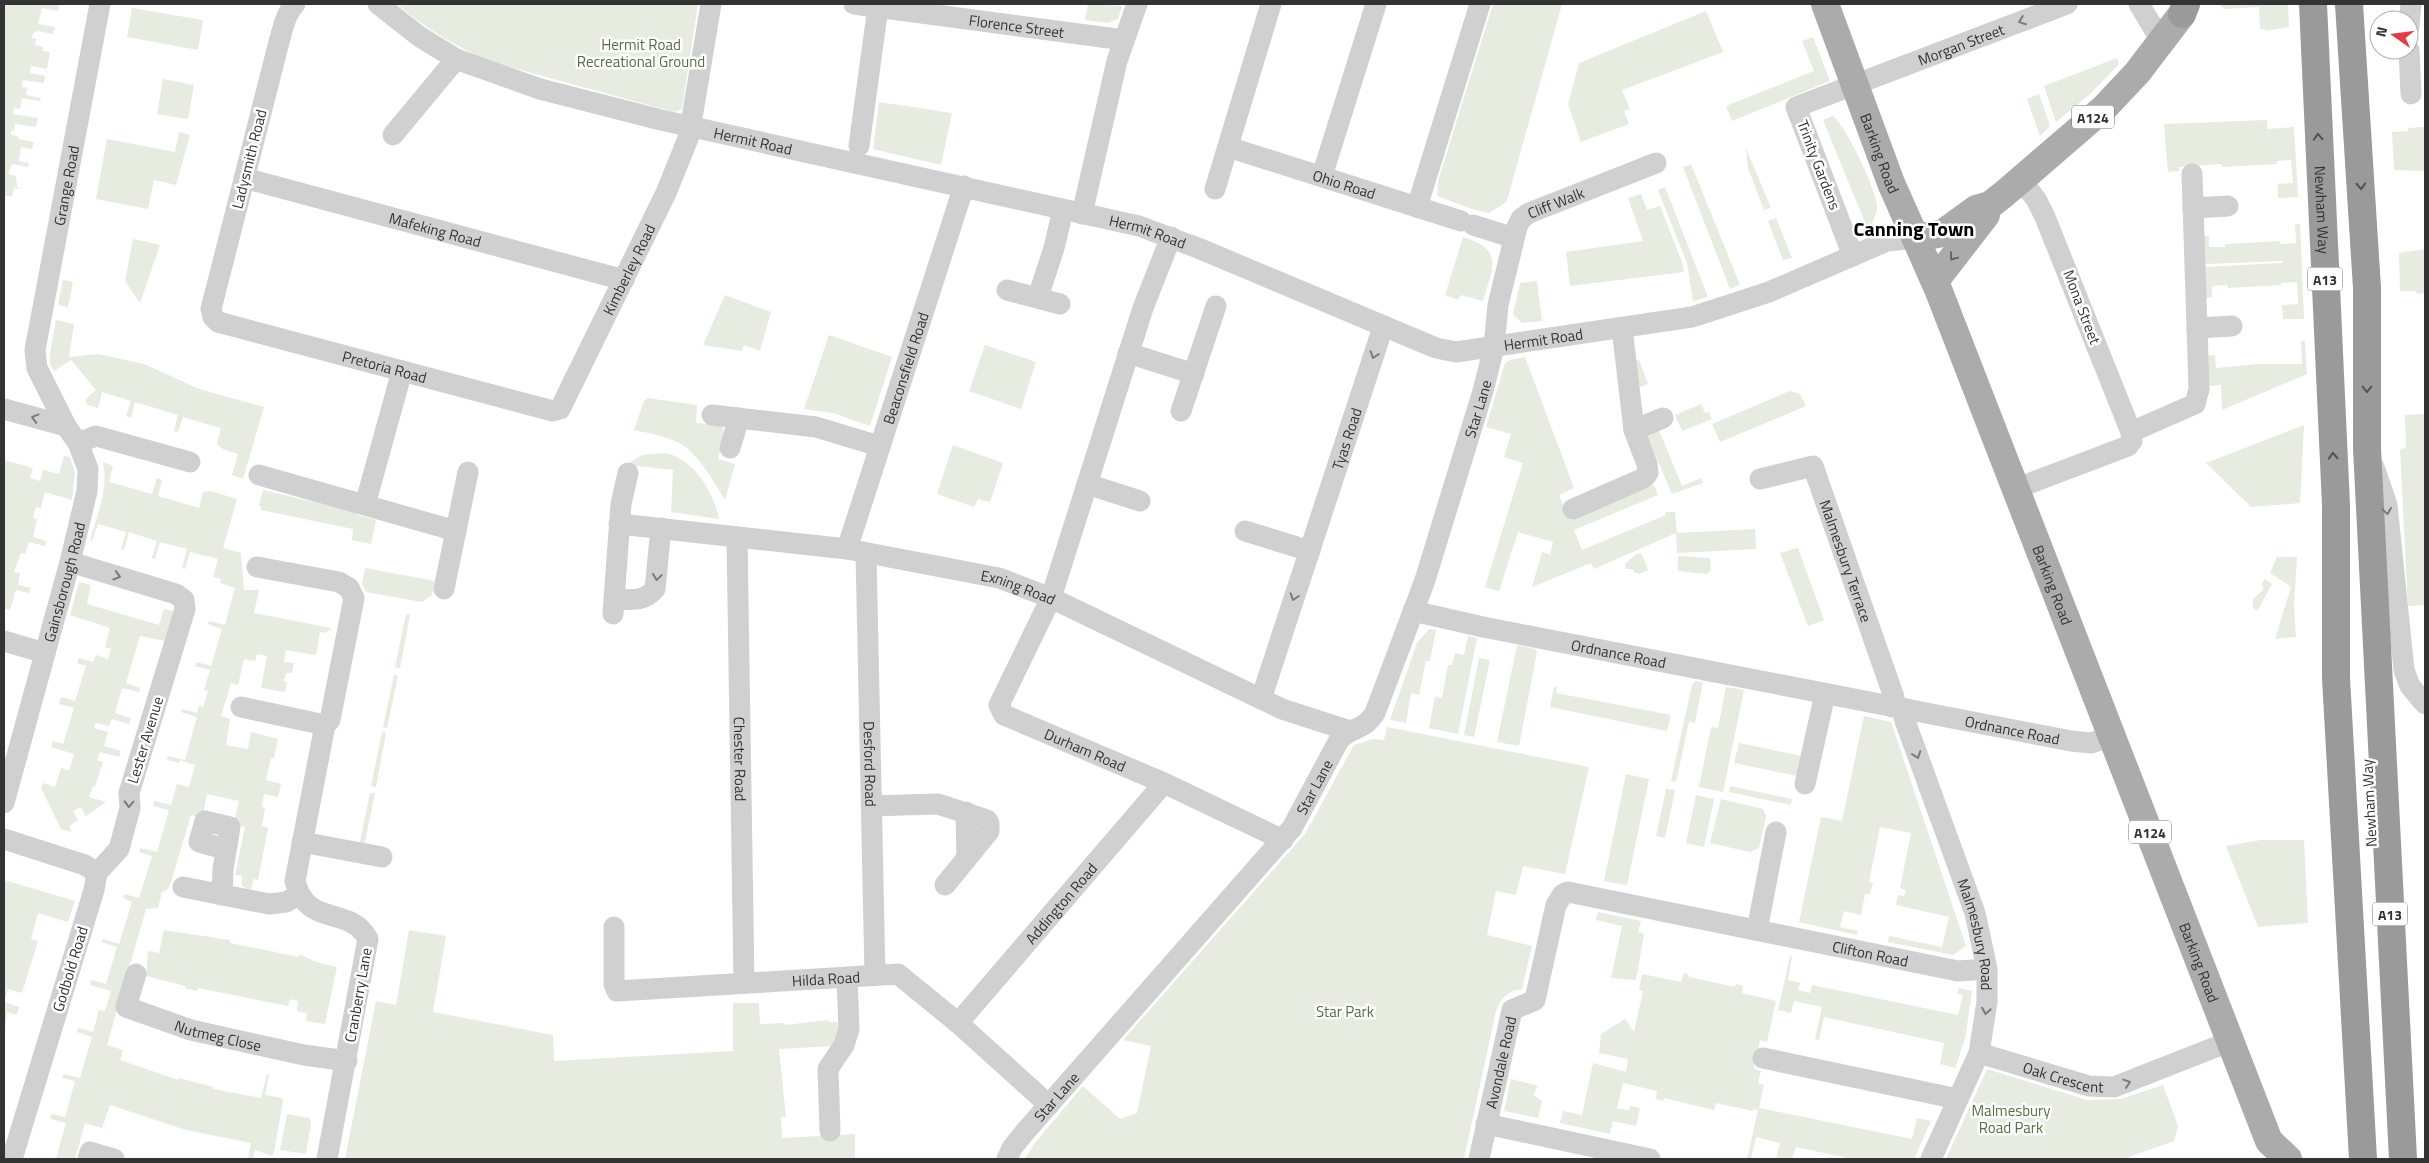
<svg xmlns="http://www.w3.org/2000/svg" width="2429" height="1163" font-family="'Titillium Web',sans-serif">
<rect width="100%" height="100%" fill="#fff"/>
<path fill="#e6ecdf" d="M4 4 59 5 58 11 42 8 38 24 55 27 53 34 38 31 33 33 32 38 36 39 35 45 43 47V51L50 52 47 69 31 66 30 73 45 76 44 83 23 80 22 87 27 88 26 95 41 98 40 101 22 98 20 109 14 108 13 114 38 118 36 127 15 124 14 131H11V135L18 136V139L34 142 32 149 21 147 19 161 29 163 28 167 12 164 8 174 16 176 17 187 24 189 14 188 12 197 4 195Z
M397 4H698L682 109 675 112 663 109 495 63C459 49 426 29 397 4Z
M1088 4 1122 6 1118 19 1108 23 1085 20Z
M1493 4H1562L1508 197 1505 203 1489 213 1472 209 1437 196 1438 181Z
M2219 4H2288L2289 27 2265 31V29H2260L2259 7 2224 9Z
M132 8 203 20 198 50 127 37Z
M1706 11 1723 52 1622 90 1630 109 1624 111 1629 124 1581 142 1568 104 1579 63Z
M1813 37 1830 81 1732 121 1726 106 1814 71 1802 41Z
M2117 58 2119 64 2089 95 2056 122 2044 86Z
M163 79 194 85 188 119 157 114Z
M2039 94 2050 126 2040 136 2027 99Z
M879 102 952 113 941 165 873 149Z
M1833 116C1848 130 1873 183 1877 205 1878 210 1874 218 1872 224L1866 225 1823 120Z
M2267 120V129L2294 127 2298 197 2278 198V184L2293 183 2291 160 2277 161V164L2222 167 2221 164 2179 167V171L2168 172 2164 124Z
M2425 127V171L2394 170 2392 132 2408 131V128Z
M179 132 190 135 176 185 154 180 148 209 96 199 107 139 175 152Z
M1746 148 1771 208 1764 210 1748 168Z
M1691 164 1740 285 1730 289 1683 167Z
M1665 187 1670 200 1708 297 1693 301 1687 263 1658 190Z
M1641 194 1647 210 1660 206 1682 262 1684 272 1570 286 1566 252 1643 241 1628 198Z
M1776 218 1792 258 1783 260 1768 221Z
M2295 224H2300L2304 319H2283L2282 305 2298 304 2297 282 2281 283V285L2228 288 2227 285 2212 286V297L2206 298 2205 267 2282 263V261L2205 264 2204 236H2209V247H2225V244L2280 241V244L2296 243Z
M1463 237C1504 249 1493 267 1483 301L1461 295 1458 300 1445 295Z
M133 239 160 245 140 303 125 281Z
M2425 249V293L2417 294 2416 291H2400L2399 253Z
M63 280 73 282 68 307 58 305Z
M1537 281 1542 321 1522 323 1513 314 1520 283Z
M725 295 771 312 760 351 744 345 742 351 703 345Z
M56 320 74 324 69 357 98 354 144 364 199 389 264 407 243 479 232 475 238 454 223 449 217 444 221 428 183 417 178 432 174 431 178 415 135 402 131 418 126 416 131 401 102 392 98 408 88 405 85 400 96 390 71 360 54 371 50 364V354Z
M829 335 892 357 870 426 833 413 804 409Z
M2301 341H2305L2307 374 2222 410 2221 385 2209 386 2208 356 2215 355 2216 368 2259 364H2302Z
M985 345 1036 362 1021 409 969 391Z
M1525 357 1574 488 1559 495 1570 520 1654 485 1658 495 1574 530 1582 550 1666 515 1665 512H1675L1677 533 1755 529 1756 549 1677 553 1676 533 1594 569 1591 563 1532 587 1542 552 1550 555 1553 542 1518 532 1499 591 1485 587 1523 463 1504 457 1511 434 1486 427 1505 363 1510 360Z
M1639 360 1648 384 1639 387 1636 361Z
M1790 391 1800 394 1806 406 1720 442 1712 424Z
M647 398 697 405 696 423 719 425 723 428 724 436 718 459 735 464 725 500C715 483 697 452 679 443 665 436 649 433 634 430L644 401Z
M1701 404 1705 413 1709 412 1712 419 1682 431 1675 415Z
M2425 414V605L2408 606 2400 449 2406 448 2405 415Z
M1656 423 1682 486 1701 478 1703 483 1672 494 1644 429Z
M2304 425 2300 503 2251 507 2206 463Z
M953 445 1003 463 990 502 978 499 974 507 937 494Z
M665 453C693 458 714 492 719 519L671 512 673 470 637 466V469L629 463 642 455Z
M64 456 70 457 75 473 72 500 45 492 41 508 36 507 33 518 37 519 33 537 46 541 45 546 29 542 25 554 21 553 14 572 20 573 18 585 31 588 29 593 16 590 10 610 4 608V460L33 468 30 478 40 481 43 470 59 474Z
M103 462 113 466 109 482 152 494 157 478 162 480 158 496 199 508 203 492 210 491 237 499 223 548 241 553 244 590H259L254 613 331 628 326 633 320 632 316 655 286 650 284 662 294 663 292 673H286L284 681 287 682 285 692 261 688 267 656 257 654 255 661 244 659 238 685 231 683 221 716 230 719 226 745 248 749 251 732 278 739 274 758H271L266 780 281 784 278 797 264 794 262 807 265 808 262 826 268 828 258 880 253 879 251 891 242 886V876L235 875 245 827 233 825 239 801 207 794 202 818 191 815 171 882 168 889 162 892 158 908 146 909 107 1045 123 1050 120 1060 178 1080 179 1078 213 1087V1089L261 1098 267 1074 269 1075 265 1095 282 1098 283 1102 274 1152 272 1156 255 1150 253 1159H248L251 1143 186 1130 110 1105 102 1128 85 1123 75 1159H56L66 1123 50 1119 52 1114 65 1117 75 1081 62 1078 64 1074 80 1078 92 1037 77 1032 78 1028 93 1032 99 1010 105 1011 111 991 90 985 91 980 106 984 117 947 102 942 103 939 119 944 132 902 123 898 124 894 139 898 152 856 139 852 140 848 157 852 169 810 153 806 155 801 171 805 177 784 189 787 195 765 180 760 179 763 167 760 168 756 185 760 197 717 181 712 182 709 197 713 199 706 203 707 208 691 204 690 210 670 195 666 197 662 211 666 222 629 208 624 209 621 225 625 235 588 220 583 221 579 213 577 218 559 190 552 185 569 182 568 187 549 160 542 155 559 152 558 157 541 129 532 124 550 121 549 126 532 98 524 92 541 90 540C97 516 109 488 103 462Z
M263 490 357 512V515L376 520 371 544 352 540 353 529 261 510V507L259 506Z
M1798 548 1824 620 1808 626 1780 553Z
M1638 553 1642 554 1648 570 1639 574 1634 572 1633 569H1626L1625 564Z
M1678 556 1710 558 1711 570 1707 574 1678 571Z
M2277 557H2297L2294 605 2296 637 2275 639 2291 587 2270 573Z
M365 568 435 581 432 595 422 602 366 592 362 584Z
M2265 579 2272 584 2257 611 2253 608V599L2263 590 2262 583Z
M79 582 91 585 87 604 159 625 164 609 174 611 165 641 140 636 126 683 140 688 139 692 122 688 115 713 131 718 129 724 112 719 109 726 96 723 94 728 108 732 104 746 121 751 119 757 100 752 97 760 103 762 95 786H93L89 797 106 802 86 816 81 807 73 811 78 820 69 826 72 832 61 829 41 788 43 783 55 787 61 768 69 771 74 754 51 747 53 741 63 744 74 708 59 704 61 697 75 701 86 666 77 663 79 658 93 662 96 655 108 659 111 649 105 647 110 628 70 615Z
M406 614 410 615 400 668 395 667Z
M1429 629 1436 630 1430 661H1426L1419 695 1411 693 1406 723 1390 720 1417 643Z
M1468 636 1477 638 1458 734 1429 728 1435 697 1442 698 1448 665H1452L1455 653 1464 655Z
M1517 645 1535 649 1537 652 1519 746 1497 742Z
M1479 658 1490 660 1474 737 1464 735Z
M394 675 398 676 387 728 383 727Z
M1695 681 1703 682 1695 723 1689 722 1676 782 1671 781 1692 685Z
M1554 687H1557L1556 693 1671 715 1667 731 1550 707Z
M1726 687 1744 690 1723 792 1699 787 1711 727 1718 728Z
M1864 716 1891 722 1966 946 1953 955 1888 942 1889 936 1942 947 1949 917 1896 905 1898 895 1904 896 1906 890 1900 888 1911 833 1880 827 1869 882 1873 883 1870 894H1865L1861 915 1844 911 1840 927 1858 931 1857 935 1799 922 1821 817 1842 821Z
M1387 727 1589 767 1565 874 1523 866 1516 895 1496 891 1487 935 1532 946 1522 989C1508 991 1501 997 1496 1011L1464 1159H1025L1034 1144 1083 1086 1120 1119 1137 1113 1151 1046 1123 1040 1305 834 1354 745 1373 739 1384 740Z
M382 732 386 733 376 787 371 786Z
M1739 743 1801 756 1797 776 1734 763Z
M1626 774 1649 779 1627 885 1604 881Z
M1730 786 1792 799 1791 805 1729 792Z
M1666 789 1675 790 1665 838 1656 836Z
M370 793H375L364 847 359 846Z
M1696 795 1714 799 1704 847 1686 843Z
M1721 799 1763 809 1766 816 1759 848 1750 852 1710 843Z
M2261 840H2304L2308 923 2258 927 2226 846Z
M4 880 75 901 68 922 38 913 31 939 38 941 22 993 8 989 4 1002 19 1007 17 1015 7 1012 4 1035Z
M1598 912 1641 921 1638 932 1644 934 1636 980 1611 978 1622 926 1596 920Z
M164 930 230 940V943L299 957V954L316 962 337 967 325 1024 306 1021 307 1013 297 1011 298 1001 290 999 288 1006 198 988 197 991 185 988V986L146 976 148 951 159 953Z
M409 930 446 936 433 1012 553 1035 554 1061 733 1051V1003H759L760 1024 784 1023 785 1025 829 1020V1022H841L835 1046 779 1049 786 1117H781L782 1138 855 1134V1159H345L376 1001 396 1005Z
M1790 956 1792 957 1788 980 1800 983 1798 990 1810 993 1812 985 1958 1015 1963 995 1957 993 1959 988 1972 991 1965 1039 1955 1068 1940 1064 1944 1043 1824 1017 1819 1040 1815 1039 1822 1007 1794 1001 1791 1013 1778 1010Z
M1684 973 1688 974 1689 977 1735 987 1736 984 1743 986 1742 993 1776 1001 1767 1042 1760 1040 1754 1069 1761 1071 1758 1083 1764 1085 1759 1108 1912 1139 1917 1118 1931 1121 1914 1159H1852L1796 1147 1792 1159H1776L1780 1143 1756 1137 1751 1159H1747L1758 1110 1753 1109V1111L1716 1103 1714 1110 1664 1098 1663 1101 1656 1099 1657 1091 1623 1083 1617 1108 1629 1111 1630 1106 1640 1108 1636 1126 1613 1121 1610 1134 1560 1123 1563 1111 1582 1115 1593 1063 1626 1072 1628 1059 1599 1053 1601 1034 1625 1019 1634 1032 1643 991 1639 990 1642 974 1681 982Z
M1987 1069 2087 1100 2121 1099 2163 1085 2178 1126 2174 1141 2129 1157V1159H1946Z
M1511 1079 1538 1086 1533 1095 1542 1101 1538 1118 1504 1111Z
M287 1114 309 1118 311 1122 306 1154 280 1150Z"/>
<g fill="none" stroke-linecap="round" stroke-linejoin="round">
<g stroke="#d0d0d0" stroke-width="21">
<path id="s1" d="M295 4C285 14 283 29 279 42L211 309 213 317 218 322 553 411 560 409 666 193 689 136 711 4"/>
<path id="s2" d="M378 4 420 37 456 59 540 89 661 120 1139 226 1198 248 1436 348 1456 352 1692 317 1769 292 1887 241 1916 238"/>
<path id="s3" d="M854 4 1124 40"/>
<path d="M2139 4 2154 29 2165 38"/>
<path d="M2409 27 2411 4"/>
<path d="M2409 50 2411 94"/>
<path d="M393 135 456 59"/>
<path d="M859 146 878 7"/>
<path id="s4" d="M1228 147 1461 221"/>
<path d="M1322 176 1376 4"/>
<path id="s5" d="M244 178 624 280"/>
<path d="M1215 189 1271 4"/>
<path d="M1417 207 1480 4"/>
<path d="M2193 208 2228 206"/>
<path d="M1082 214 1117 61 1137 4"/>
<path d="M1473 225 1514 238"/>
<path id="s6" d="M1171 237 1143 308 1051 598 999 705 1004 715 1164 783 1283 840"/>
<path id="s7" d="M1853 256 1796 107 2067 4"/>
<path d="M1007 290 1060 304"/>
<path d="M1038 297 1054 248 1063 210"/>
<path d="M2197 328 2232 326"/>
<path d="M1128 353 1194 374"/>
<path d="M4 409 66 426"/>
<path d="M1181 411 1216 306"/>
<path d="M712 415 816 427 879 446"/>
<path d="M1634 430 1663 418"/>
<path d="M2131 432 2195 404 2199 389 2192 174"/>
<path d="M78 443 96 436 190 462"/>
<path d="M730 448 739 418"/>
<path d="M2374 467 2387 505 2404 670 2410 686 2425 704"/>
<path d="M259 475 456 531"/>
<path id="s8" d="M1760 479 1813 466 1894 697 1892 707"/>
<path d="M1087 484 1140 501"/>
<path d="M2015 489 2128 446 2132 441 2131 432 2045 217 2036 199 2020 179"/>
<path d="M365 505 402 371"/>
<path d="M1573 509 1644 478 1648 473 1647 464 1634 430 1622 328"/>
<path id="s9" d="M619 524 847 549 999 578 1051 598 1282 709 1350 731"/>
<path d="M1245 531 1310 551"/>
<path id="s10" d="M737 537 744 983"/>
<path id="s11" d="M847 549 964 186"/>
<path id="s12" d="M866 553 875 975"/>
<path d="M70 562 176 594 184 600 185 609 129 793 130 808 119 849 97 873"/>
<path d="M257 567 339 582 349 588 354 598 330 720 325 725 295 881C307 929 349 904 368 939L327 1159"/>
<path d="M444 589 468 472"/>
<path d="M614 599C630 599 643 603 655 589L661 528"/>
<path id="s13" d="M1413 611 1483 627 2071 741 2091 743 2112 736"/>
<path d="M613 614 621 504 628 473"/>
<path d="M4 641 45 653"/>
<path id="s14" d="M1261 699 1383 327"/>
<path d="M241 707 325 725"/>
<path id="s15" d="M1906 709 1904 718 1975 913 1987 969V1002L1979 1053 1931 1159"/>
<path d="M1805 784 1825 694"/>
<path id="s16" d="M4 803 70 562 87 491 88 469 78 443 66 426 37 368 35 350 100 4"/>
<path d="M871 806 938 804 987 820 989 823V831L945 885"/>
<path d="M966 812 967 858"/>
<path d="M4 839 85 865 97 873 94 890 12 1159"/>
<path d="M302 842 382 857"/>
<path d="M183 887 269 904 286 902 298 895"/>
<path d="M222 895 223 869 230 827 205 821 199 842 225 849"/>
<path id="s17" d="M614 927V984L617 991 898 974 958 1023 1049 1105"/>
<path d="M1757 930 1776 832"/>
<path id="s18" d="M136 974 126 1007 191 1030 304 1055 347 1061"/>
<path id="s19" d="M958 1023 1164 783"/>
<path id="s20" d="M1979 1053 2089 1086 2114 1087 2231 1041"/>
<path d="M1763 1058 1958 1099"/>
<path d="M1486 1124 1650 1159"/>
<path d="M830 1131 828 1069 844 1045 849 1029 847 977"/>
<path d="M88 1159 90 1152 114 1159"/>
<path id="s21" d="M1007 1159 1012 1148 1024 1133 1292 828 1339 740C1351 726 1363 732 1375 713L1425 580 1483 391 1494 347 1498 305 1517 227 1521 219 1529 213 1656 163"/>
<path id="s22" d="M1479 1159 1512 1010 1535 1000 1556 905 1563 894 1568 892 1958 971 1987 969"/>
</g>
<g stroke="#ababab" stroke-width="28">
<path id="s23" d="M1825 4 1891 183 1938 289 2269 1141 2288 1159"/>
<path d="M1916 238 1943 233 1976 209 1990 205 2004 194 2104 108 2137 73 2182 14"/>
<path d="M1935 281 1986 215"/>
</g>
<g stroke="#9a9a9a" stroke-width="28">
<path id="s24" d="M2313 4 2336 505V678L2363 1159"/>
<path d="M2349 4 2367 288V448L2403 1159"/>
<path d="M2182 14 2186 4"/>
</g>
</g>
<defs><path id="oneway-chevron" d="M-2-3.5L2.5 0L-2 3.5" fill="none" stroke-width="1.6" stroke-linecap="round" stroke-linejoin="round" transform="scale(1.25)"/></defs>
<g stroke="#7a7a7a">
<use href="#oneway-chevron" transform="translate(2022 21) rotate(159)"/>
<use href="#oneway-chevron" transform="translate(1374 355) rotate(108)"/>
<use href="#oneway-chevron" transform="translate(35 418) rotate(-165)"/>
<use href="#oneway-chevron" transform="translate(2387 511) rotate(82)"/>
<use href="#oneway-chevron" transform="translate(117 576) rotate(17)"/>
<use href="#oneway-chevron" transform="translate(657 577) rotate(98)"/>
<use href="#oneway-chevron" transform="translate(1294 597) rotate(108)"/>
<use href="#oneway-chevron" transform="translate(1917 755) rotate(70)"/>
<use href="#oneway-chevron" transform="translate(129 804) rotate(92)"/>
<use href="#oneway-chevron" transform="translate(1986 1011) rotate(99)"/>
<use href="#oneway-chevron" transform="translate(2127 1083) rotate(-18)"/>
</g>
<g stroke="#525252">
<use href="#oneway-chevron" transform="translate(2318 137) rotate(-93)"/>
<use href="#oneway-chevron" transform="translate(2361 186) rotate(87)"/>
<use href="#oneway-chevron" transform="translate(2367 389) rotate(90)"/>
<use href="#oneway-chevron" transform="translate(2333 456) rotate(-93)"/>
</g>
<use stroke="#636363" href="#oneway-chevron" transform="translate(1953 257) rotate(127)"/>
<g text-anchor="middle" dominant-baseline="central" stroke-width="5" stroke-linejoin="round" paint-order="stroke">
<g fill="#fff" stroke="#707070" stroke-width="1">
<rect x="2072" y="105.5" width="42" height="23" rx="4"/>
<rect x="2307.5" y="267.5" width="35" height="23" rx="4"/>
<rect x="2129" y="820.5" width="42" height="23" rx="4"/>
<rect x="2372.5" y="902.5" width="35" height="23" rx="4"/>
</g>
<g font-size="14" font-weight="bold" fill="#333">
<text x="2093" y="117">A124</text>
<text x="2325" y="279">A13</text>
<text x="2150" y="832">A124</text>
<text x="2390" y="914">A13</text>
</g>
<g font-size="15" fill="#333" stroke="#fff">
<text stroke="none"><textPath href="#s3" startOffset="164">Florence Street</textPath></text>
<text stroke="none"><textPath href="#s7" startOffset="336">Morgan Street</textPath></text>
<text stroke="none"><textPath href="#s2" startOffset="404">Hermit Road</textPath></text>
<text stroke="none"><textPath href="#s23" startOffset="159">Barking Road</textPath></text>
<text transform="translate(249 159) rotate(-76)">Ladysmith Road</text>
<text transform="translate(1819 165) rotate(69)">Trinity Gardens</text>
<text stroke="none"><textPath href="#s4" startOffset="122">Ohio Road</textPath></text>
<text stroke="none"><textPath href="#s16" startOffset="644">Grange Road</textPath></text>
<text stroke="none"><textPath href="#s21" startOffset="1138">Cliff Walk</textPath></text>
<text stroke="none"><textPath href="#s24" startOffset="206">Newham Way</textPath></text>
<text stroke="none"><textPath href="#s5" startOffset="198">Mafeking Road</textPath></text>
<text stroke="none"><textPath href="#s2" startOffset="809">Hermit Road</textPath></text>
<text stroke="none"><textPath href="#s1" startOffset="842">Kimberley Road</textPath></text>
<text transform="translate(2082 307) rotate(69)">Mona Street</text>
<text stroke="none"><textPath href="#s2" startOffset="1229">Hermit Road</textPath></text>
<text stroke="none"><textPath href="#s1" startOffset="505">Pretoria Road</textPath></text>
<text stroke="none"><textPath href="#s11" startOffset="190">Beaconsfield Road</textPath></text>
<text stroke="none"><textPath href="#s21" startOffset="904">Star Lane</textPath></text>
<text stroke="none"><textPath href="#s14" startOffset="274">Tyas Road</textPath></text>
<text stroke="none"><textPath href="#s8" startOffset="155">Malmesbury Terrace</textPath></text>
<text stroke="none"><textPath href="#s16" startOffset="229">Gainsborough Road</textPath></text>
<text stroke="none"><textPath href="#s23" startOffset="624">Barking Road</textPath></text>
<text stroke="none"><textPath href="#s9" startOffset="405">Exning Road</textPath></text>
<text stroke="none"><textPath href="#s13" startOffset="210">Ordnance Road</textPath></text>
<text stroke="none"><textPath href="#s13" startOffset="611">Ordnance Road</textPath></text>
<text transform="translate(145 740) rotate(-73)">Lester Avenue</text>
<text stroke="none"><textPath href="#s6" startOffset="599">Durham Road</textPath></text>
<text stroke="none"><textPath href="#s10" startOffset="222">Chester Road</textPath></text>
<text stroke="none"><textPath href="#s12" startOffset="211">Desford Road</textPath></text>
<text stroke="none"><textPath href="#s21" startOffset="484">Star Lane</textPath></text>
<text transform="translate(2369 803) rotate(-93)">Newham Way</text>
<text stroke="none"><textPath href="#s19" startOffset="158">Addington Road</textPath></text>
<text stroke="none"><textPath href="#s15" startOffset="238">Malmesbury Road</textPath></text>
<text stroke="none"><textPath href="#s22" startOffset="602">Clifton Road</textPath></text>
<text stroke="none"><textPath href="#s23" startOffset="1029">Barking Road</textPath></text>
<text transform="translate(70 969) rotate(-73)">Godbold Road</text>
<text stroke="none"><textPath href="#s17" startOffset="274">Hilda Road</textPath></text>
<text transform="translate(358 995) rotate(-80)">Cranberry Lane</text>
<text stroke="none"><textPath href="#s18" startOffset="131">Nutmeg Close</textPath></text>
<text stroke="none"><textPath href="#s22" startOffset="99">Avondale Road</textPath></text>
<text stroke="none"><textPath href="#s20" startOffset="88">Oak Crescent</textPath></text>
<text stroke="none"><textPath href="#s21" startOffset="80">Star Lane</textPath></text>
</g>
<g font-size="15" fill="#56703f" stroke="#fff">
<text x="641" y="44">Hermit Road<tspan x="641" dy="17">Recreational Ground</tspan></text>
<text x="1345" y="1011">Star Park</text>
<text x="2011" y="1110">Malmesbury<tspan x="2011" dy="17">Road Park</tspan></text>
</g>
<g font-size="20" font-weight="bold" fill="#000" stroke="#fff">
<text x="1914" y="228">Canning Town</text>
</g>
</g>
<rect width="2429" height="1163" fill="none" stroke="#333333" stroke-width="10"/>
<g transform="translate(2394 35) rotate(284)"><circle r="24" fill="#ffffff" stroke="#adadad"/>
<path d="M0-4L9 19L0 12L-9 19Z" fill="#e63946"/>
<text y="-8" font-size="14" font-weight="bold" text-anchor="middle" fill="#333333">N</text>
</g>
</svg>
